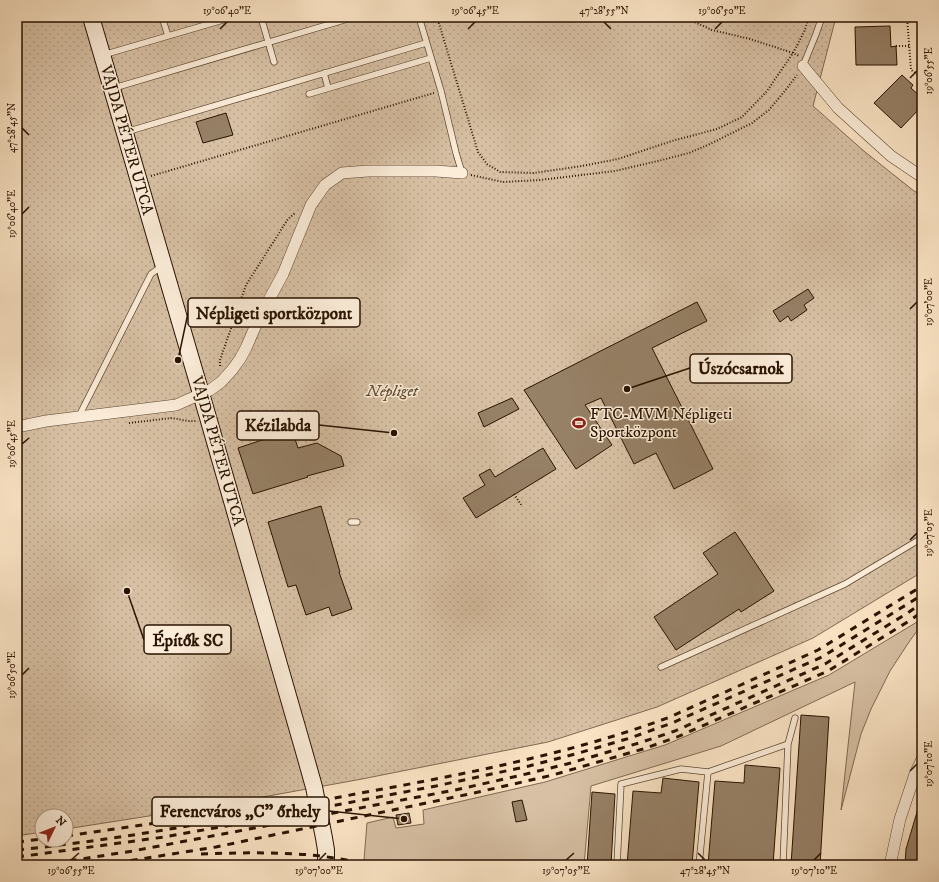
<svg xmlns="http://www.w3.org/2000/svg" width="939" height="882" font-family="'IM FELL DW Pica',serif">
<defs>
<pattern id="park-dots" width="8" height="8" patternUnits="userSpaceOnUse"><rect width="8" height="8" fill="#d7c0a4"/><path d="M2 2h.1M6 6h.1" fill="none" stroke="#b9a48b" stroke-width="1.8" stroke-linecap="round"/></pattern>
</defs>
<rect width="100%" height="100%" fill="#fbe4c5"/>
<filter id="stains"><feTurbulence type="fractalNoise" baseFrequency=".005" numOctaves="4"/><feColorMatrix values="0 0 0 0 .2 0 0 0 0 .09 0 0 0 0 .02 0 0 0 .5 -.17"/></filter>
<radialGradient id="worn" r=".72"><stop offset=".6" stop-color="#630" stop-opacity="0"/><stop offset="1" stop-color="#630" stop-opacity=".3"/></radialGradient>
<path fill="#d7c0a4" stroke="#806a52" d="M922 619V624L909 642 890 671 871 709 861 734 841 810 855 682 721 746 591 786 584 865H384L364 860 367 823 393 817 396 828 424 824 423 810 545 782 665 745 829 675Z"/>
<path fill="url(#park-dots)" stroke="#806a52" d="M17 17H836L813 106 865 152 914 191 922 195V572L813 638 657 707 548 742 362 779 219 805 66 829V816H42V832L17 836Z"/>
<path fill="#968066" stroke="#291300" d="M890 26 891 47 896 46 897 65H856L855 27Z
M902 75 913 85 911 88 922 98V106L901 128 874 103Z
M226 113 233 135 203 143 196 122Z
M808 289 814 298 804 305 807 310 791 321 788 316 780 322 773 311Z
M697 302 707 321 652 348 713 469 674 489 656 453 634 464 601 398 585 405 612 445 576 469 524 390Z
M512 398 519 409 484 427 478 413Z
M292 430 298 448 317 443 341 456 344 466 307 476 308 477 253 494 238 448Z
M543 448 556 469 476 518 463 498 485 485 479 475 490 469 495 477Z
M321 506 340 572H339L352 609 332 616 329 607 306 615 296 585 288 587 268 522Z
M735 532 774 591 741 612 739 609 676 650 654 617 718 574 703 553Z
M801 715 829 717 820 865H791Z
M745 765 780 768 773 865H708L715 781 744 783Z
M663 778 699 782 692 865H627L633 791 661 793Z
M592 792 615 794 611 865H587Z
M522 800 527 820 516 822 512 802Z
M920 802 922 803V840L918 852 922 853V865H905L906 849Z
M409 813 411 823 398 825 396 815Z"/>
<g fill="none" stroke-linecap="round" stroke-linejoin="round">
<g stroke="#5e4731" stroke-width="7">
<path id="lane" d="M162 17 168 36
M261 17 274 62
M419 17 441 91 456 153 462 173
M103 55 233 17
M803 66 816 34 822 17
M324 73 328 88
M114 88 354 17
M309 94 431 58
M126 132 426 43
M79 416 151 274 162 266
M351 522H357
M661 667 845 584 922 538
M617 865 621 784 681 769 708 772 788 744
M699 865 708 772
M783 865 788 744 795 718"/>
</g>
<g stroke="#5e4731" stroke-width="12">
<path id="street" d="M803 66 838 108 891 156 922 177
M17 427 46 421 176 405 210 390 221 382 232 370 240 359 246 348 259 318 283 274 311 205 325 185 342 173 368 171H436L462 173
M890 865 900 819 915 774 922 759"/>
</g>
<g stroke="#291300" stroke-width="18">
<path id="secondary" d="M91 17 207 414 303 748 314 787 324 838 326 850V865"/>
</g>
<path stroke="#291300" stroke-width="2" stroke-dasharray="1 2" stroke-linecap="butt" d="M437 17 478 152 487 164 500 172 534 173 582 166 618 159 672 141 717 129 742 117 767 91 793 53 804 32 809 17
M684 17 712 30 750 39 793 53 799 56
M907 17 911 70 922 77
M896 46H909
M919 63 922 62
M471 175 503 182 540 180 615 171 662 160 689 153 710 144 752 123 769 110 784 92 797 75
M151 176 434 93
M220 366V360L246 285 288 219 295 213
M129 423 172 418 188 421H196
M514 494 522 506"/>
<use href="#lane" stroke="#fcedd9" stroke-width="5.5"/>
<use href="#street" stroke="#fcedd9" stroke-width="11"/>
<use href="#secondary" stroke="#fcedd9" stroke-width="16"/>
<path stroke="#291300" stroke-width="3" stroke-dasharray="7 7" stroke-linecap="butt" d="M66 836 163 822
M17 842 42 839
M17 850C84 843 150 833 216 821 265 813 313 802 361 793 465 774 570 754 670 717L818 650 922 586
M201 854C233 853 264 852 296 854 322 855 347 860 372 865
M17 857 164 837 237 824 436 786 529 766 579 753 630 738 672 723 822 657 922 595
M142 864 185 863 221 865
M42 865 133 851 455 790 518 776 567 764 639 743 675 731 825 664 906 614 922 603
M103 865 216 847 474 793 553 775 643 749 677 737 828 671 909 621 922 612"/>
</g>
<path fill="none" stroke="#291300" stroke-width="1.5" d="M604 22 611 29M220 29 227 22M468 29 475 22M715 29 722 22M910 78 917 71M22 128 29 135M22 214 29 207M910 309 917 302M22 444 29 438M910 540 917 533M22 675 29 668M910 771 917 764M698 853 705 860M71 860 79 853M319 860 326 853M566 860 574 853M814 860 821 853"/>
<defs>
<g id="stadium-bare" transform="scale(1.08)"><path d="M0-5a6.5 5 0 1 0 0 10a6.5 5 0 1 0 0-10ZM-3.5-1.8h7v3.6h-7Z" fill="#8f2418" stroke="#fcedd9" stroke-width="2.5" paint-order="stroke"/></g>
</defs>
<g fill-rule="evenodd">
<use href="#stadium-bare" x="579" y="423"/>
</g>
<g text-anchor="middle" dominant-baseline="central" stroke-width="3" stroke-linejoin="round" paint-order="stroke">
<g font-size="16" fill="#291300" stroke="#fcedd9">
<text transform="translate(127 140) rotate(74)">VAJDA PÉTER UTCA</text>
<text transform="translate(218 451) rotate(74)">VAJDA PÉTER UTCA</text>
</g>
<g font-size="16" font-style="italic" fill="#665039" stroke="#fcedd9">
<text x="392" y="391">Népliget</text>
</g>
<g font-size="16" fill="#291300" stroke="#fcedd9" text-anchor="start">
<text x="590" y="414">FTC-MVM Népligeti<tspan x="590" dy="18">Sportközpont</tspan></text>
</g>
</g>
<path fill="none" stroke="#291300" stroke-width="1.5" d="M178 360L188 313M627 389L690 368M394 433L319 425M127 591L144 640M404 819L329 811"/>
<g fill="#291300" stroke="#fcedd9" stroke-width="1.5">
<circle cx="178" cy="360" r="4"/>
<circle cx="627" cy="389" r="4"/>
<circle cx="394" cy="433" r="4"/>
<circle cx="127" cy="591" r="4"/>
<circle cx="404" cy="819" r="4"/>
</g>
<g fill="#fcedd9" stroke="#291300" stroke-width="1.5">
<rect x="188" y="298" width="172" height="29" rx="4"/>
<rect x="690" y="354" width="102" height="29" rx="4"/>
<rect x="237" y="411" width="82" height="29" rx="4"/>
<rect x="144" y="625" width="87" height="29" rx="4"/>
<rect x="152" y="797" width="177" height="29" rx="4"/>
</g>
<g font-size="17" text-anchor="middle" font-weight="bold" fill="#291300">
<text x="274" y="319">Népligeti sportközpont</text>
<text x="741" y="374">Úszócsarnok</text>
<text x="278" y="431">Kézilabda</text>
<text x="188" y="646">Építők SC</text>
<text x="240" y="817">Ferencváros „C” őrhely</text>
</g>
<rect width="939" height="882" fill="none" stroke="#fbe4c5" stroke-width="44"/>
<g transform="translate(54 828) rotate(47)"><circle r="19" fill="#fcedd9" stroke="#a89682"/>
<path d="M0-3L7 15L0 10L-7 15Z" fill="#8f2418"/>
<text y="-6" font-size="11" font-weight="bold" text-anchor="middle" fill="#291300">N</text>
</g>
<rect x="22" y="22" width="895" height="838" fill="none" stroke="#291300" stroke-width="1.5"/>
<g font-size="10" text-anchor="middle" fill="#291300">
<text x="227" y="14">19°06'40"E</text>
<text x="475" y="14">19°06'45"E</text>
<text x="604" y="14">47°28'55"N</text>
<text x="722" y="14">19°06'50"E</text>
<text transform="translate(928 71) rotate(-90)" y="4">19°06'55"E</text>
<text transform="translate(11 128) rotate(-90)" y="4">47°28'45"N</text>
<text transform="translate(11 214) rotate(-90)" y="4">19°06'40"E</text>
<text transform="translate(928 302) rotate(-90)" y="4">19°07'00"E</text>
<text transform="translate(11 444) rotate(-90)" y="4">19°06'45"E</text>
<text transform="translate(928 533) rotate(-90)" y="4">19°07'05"E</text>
<text transform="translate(11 675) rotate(-90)" y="4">19°06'50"E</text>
<text transform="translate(928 764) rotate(-90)" y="4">19°07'10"E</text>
<text x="71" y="874">19°06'55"E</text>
<text x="319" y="874">19°07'00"E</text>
<text x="566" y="874">19°07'05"E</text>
<text x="705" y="874">47°28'45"N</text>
<text x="814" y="874">19°07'10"E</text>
</g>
<rect width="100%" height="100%" filter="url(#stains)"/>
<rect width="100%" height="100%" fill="url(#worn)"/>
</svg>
